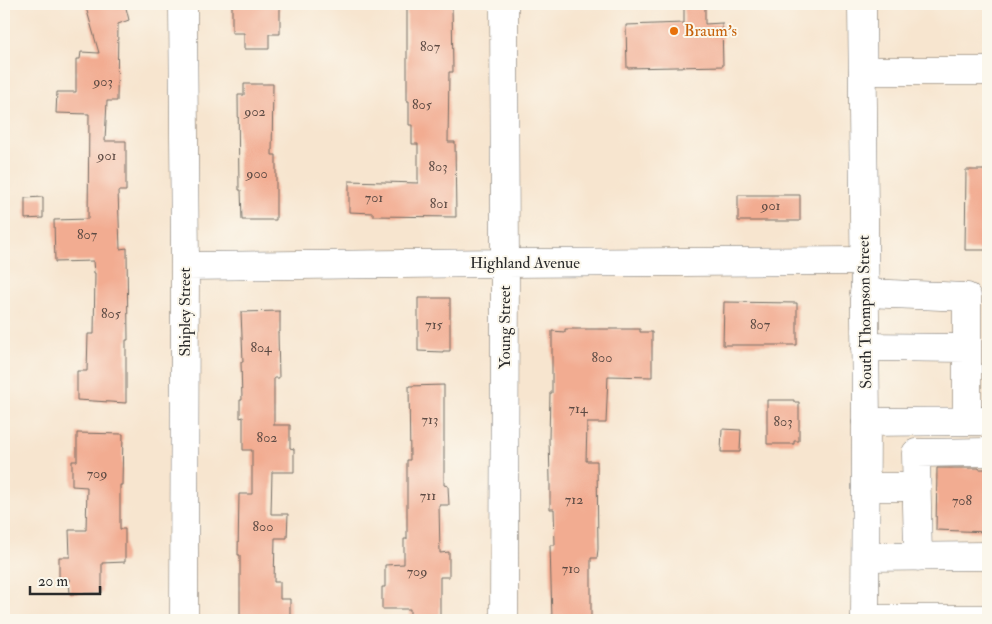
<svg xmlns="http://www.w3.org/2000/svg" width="992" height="624" font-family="'IM FELL Double Pica',serif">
<rect width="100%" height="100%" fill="#fbf7ec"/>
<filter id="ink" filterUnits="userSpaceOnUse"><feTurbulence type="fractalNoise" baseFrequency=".02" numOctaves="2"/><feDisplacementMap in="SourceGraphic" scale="10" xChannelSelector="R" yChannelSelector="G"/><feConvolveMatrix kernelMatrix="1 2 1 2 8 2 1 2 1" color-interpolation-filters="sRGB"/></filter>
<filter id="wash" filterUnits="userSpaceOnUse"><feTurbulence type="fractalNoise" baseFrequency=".0096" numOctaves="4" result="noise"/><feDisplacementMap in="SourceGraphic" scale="20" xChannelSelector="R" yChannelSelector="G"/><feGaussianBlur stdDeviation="1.12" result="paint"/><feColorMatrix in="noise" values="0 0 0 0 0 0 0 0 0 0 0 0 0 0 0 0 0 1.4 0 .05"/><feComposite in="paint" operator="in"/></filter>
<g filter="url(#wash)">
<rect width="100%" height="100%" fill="#f7e5cf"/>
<g id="blocks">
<path fill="#f2ac91" d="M85 4H125L129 20 118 24 117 101H107L105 141H126V191H118L120 249 127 248 128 340H126V403L77 400V371H87L88 334H94L95 273H94L93 261 55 262 54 220 88 219 89 114 56 113 57 92H76V59H80L81 52 99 53Z
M232 4H272L273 7H280V34H269V49H244V33H232Z
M407 4H452L453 72H449L448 142H455L456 217 373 216V213L349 212V181L418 183V144H412V125H409V101H407Z
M684 5H705V24L722 23 723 66 627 68 626 25 684 23Z
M244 84H273L272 155H276V220H242L241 190H239L238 95H244Z
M966 170H988V250H965Z
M738 195H800V221H738Z
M43 197V218L25 219V198Z
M418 298H450V351H443V352L418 351Z
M724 302 797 303V345H723Z
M280 311V332H278L279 378H274V425H290V448L294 449V472H272L271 514H288L287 538H275L274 582H280V599H290V620H240V555H238L239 494H252V450H243V417L240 418V400H242L241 362H243L241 312Z
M565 329H640V332H652V377L608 376 606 423H587L586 461H597L598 549 597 558H591V620H552L550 545H555L554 509H550V480L549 439 550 393H552V331L565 332Z
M444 385V485L448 486 449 505H439L440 553 449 552V577H440V620H410V609H382V587H385V565L404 564V539H407V460H410L409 386Z
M767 400H794V402H799V441H794V444H767Z
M722 429 741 430 740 452H721Z
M77 433 123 434 122 485H120V529H125V562L102 563V593L70 594 69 579 59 580V557H70L69 530H86L87 487 72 486V461H77Z
M937 468H979V469H988V532L936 530Z"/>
</g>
</g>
<g filter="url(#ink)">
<use href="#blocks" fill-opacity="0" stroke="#726c64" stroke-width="1"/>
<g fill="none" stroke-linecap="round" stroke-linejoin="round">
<g stroke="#726c64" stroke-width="29">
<path id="minor" d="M183 4 185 266 184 620
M863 71H988
M185 266 505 263 864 261
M864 293 967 297V421
M865 347 967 348
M866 422 988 421
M866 487H917
M866 557 988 556
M918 557 916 453 988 452
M865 619H988
M504 620 505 263 504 4"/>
</g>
<g stroke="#726c64" stroke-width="29">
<path id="major" d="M862 4 866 422 865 620"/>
</g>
<use href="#minor" stroke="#fff" stroke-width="28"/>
<use href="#major" stroke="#fff" stroke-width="28"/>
</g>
</g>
<circle fill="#e8710a" stroke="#fbf7ec" stroke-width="2" cx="674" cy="31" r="5"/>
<g text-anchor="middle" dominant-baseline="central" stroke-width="4" stroke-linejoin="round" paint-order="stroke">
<g font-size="14" fill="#5d4b44">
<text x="430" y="46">807</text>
<text x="103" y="81">903</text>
<text x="422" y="104">805</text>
<text x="255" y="111">902</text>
<text x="107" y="155">901</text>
<text x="438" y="166">803</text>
<text x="257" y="173">900</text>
<text x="374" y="197">701</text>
<text x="439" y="203">801</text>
<text x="771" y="205">901</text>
<text x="87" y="234">807</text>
<text x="111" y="313">805</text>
<text x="434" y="324">715</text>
<text x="760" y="324">807</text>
<text x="261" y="347">804</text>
<text x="602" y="357">800</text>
<text x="578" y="408">714</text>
<text x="430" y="419">713</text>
<text x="783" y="421">803</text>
<text x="267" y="437">802</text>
<text x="97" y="473">709</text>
<text x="428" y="495">711</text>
<text x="574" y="499">712</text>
<text x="962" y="500">708</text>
<text x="263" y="526">800</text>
<text x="571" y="568">710</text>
<text x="417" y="571">709</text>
</g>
<g font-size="16" fill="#c56008" stroke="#fbf7ec" text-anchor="start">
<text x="684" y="31">Braum's</text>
</g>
<g font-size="16" fill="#2b2b2b" stroke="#fbf7ec">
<text x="525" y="263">Highland Avenue</text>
<text transform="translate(185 312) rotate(-90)">Shipley Street</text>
<text transform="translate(865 312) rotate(-91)">South Thompson Street</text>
<text transform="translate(505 327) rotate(-90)">Young Street</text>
</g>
</g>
<rect width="992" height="624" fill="none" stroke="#fbf7ec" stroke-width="20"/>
<path d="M30 586v8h70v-8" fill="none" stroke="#2b2b2b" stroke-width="2.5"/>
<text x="38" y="586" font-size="15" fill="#2b2b2b" stroke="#fbf7ec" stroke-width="4" paint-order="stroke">20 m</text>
</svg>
